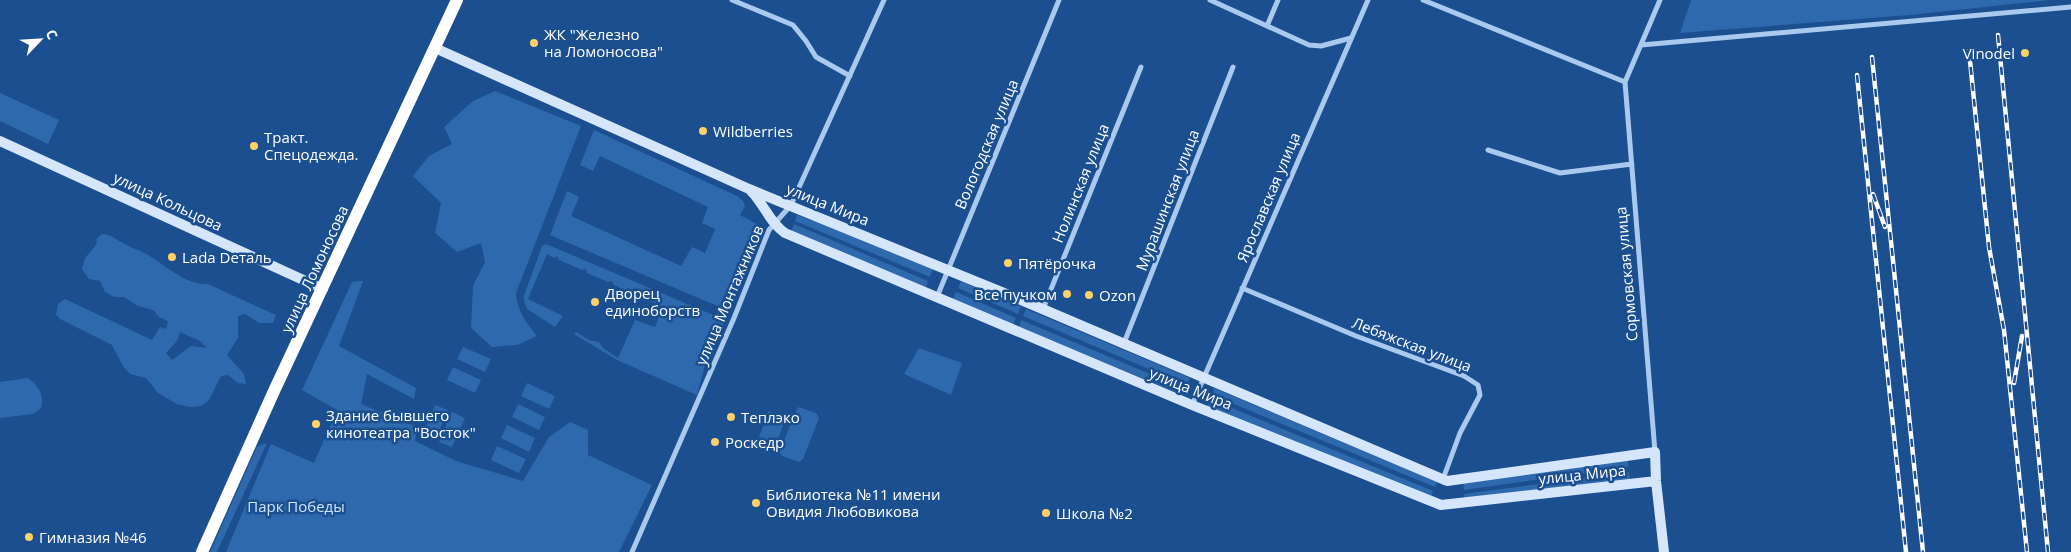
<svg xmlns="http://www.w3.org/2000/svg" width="2071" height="552" font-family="'Open Sans',sans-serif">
<rect width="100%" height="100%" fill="#1b4f8f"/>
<path fill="#2e69ad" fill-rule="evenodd" d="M1691 0H2051L1910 15 1680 33Z
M495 91 581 126 516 293C517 311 526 322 537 336L517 345 492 347 471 328 473 286 485 262 481 243 457 252 435 233 441 203 413 176 429 156 452 144 444 127 473 101Z
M0 93 59 120 48 144 0 121Z
M594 130 737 196 743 201 745 206 740 215 757 224 739 267 746 268 729 311 550 235 567 191 579 197 571 216 681 266 692 247 705 253 715 229 702 223 708 207 600 156 593 171 580 165Z
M797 215 813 221 814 219 933 269 930 277 795 221Z
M794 224 928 281 926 287 791 232Z
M102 234C112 235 115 239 123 243 131 248 140 250 148 255 167 266 185 285 208 284L276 315 273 323H259L245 314 238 316V338L227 355 244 374 246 384 238 383 228 375 221 376 209 400 201 406 190 407 177 404 158 393 146 378 130 374 123 366 112 345 60 319 56 315 58 304 65 299 152 340 160 327 166 329 168 321 159 317 153 310 138 306 124 297H114L105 292 100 281 89 279 82 269 85 258 96 245 97 238ZM180 332 200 341 207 348 191 346 172 360 166 353 177 341Z
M546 244 725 320 706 361 697 395 617 360 574 334 576 332 589 340 599 342 603 348 618 358 635 320 655 327 663 307 642 297 641 294 637 295 614 285 612 281 608 282 587 273 586 269 582 270 559 260 557 256 554 258 547 254 528 299 563 316 555 327 527 309 524 301V296L542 246Z
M363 281 339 346 416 388 414 399 367 374 361 404 417 427 415 441 456 461 523 481 549 437 570 422 588 430V455L652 485 619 552H226L271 444 314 463 337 410 302 390 352 282Z
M961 281 1021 307 1018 314 958 288Z
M956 292 1016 318 1013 325 953 299Z
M1026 309 1190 378 1187 385 1023 316Z
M1021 320 1186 389 1183 395 1019 327Z
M463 347 491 359 485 372 457 359Z
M919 348 962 363 951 395 904 374Z
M453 367 481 380 475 393 447 380Z
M28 378C38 385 45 395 41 408L33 414 0 418V382Z
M527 383 555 396 549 409 521 396Z
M1214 388 1437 482 1435 487 1212 395Z
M1210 399 1433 491 1431 497 1207 406Z
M518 404 545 417 539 430 512 417Z
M435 405 448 410 435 440 423 435Z
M798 407 816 413 819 418 803 459 799 462 782 456 779 452Z
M769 411 785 420 776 445 759 437Z
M452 412 465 418 452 447 439 442Z
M507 425 535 438 529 452 501 438Z
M267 443 217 552H210L257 447Z
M497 446 526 459 519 473 491 460Z
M1628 460V467L1464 490 1463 482Z
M1629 472 1630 479 1465 500 1464 494Z"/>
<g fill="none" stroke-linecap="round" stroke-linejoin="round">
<path stroke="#a9c9ee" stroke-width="5" d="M732 0 793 25 806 41 816 57 850 76
M1210 0 1309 45 1321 46 1351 38
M1423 0 1625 82
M1267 26 1278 0
M1641 45 2071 7
M1488 150 1560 173 1632 164
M1242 288 1356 336 1464 376 1478 385 1480 395 1460 433 1443 479
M937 297 1059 0
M1043 309 1141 67
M1124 343 1233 67
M1192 405 1368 0
M1655 452 1625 82 1660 0
M632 552 734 318 769 230 791 205 884 0"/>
<path stroke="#d6e6fa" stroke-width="10" d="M435 48 749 189 1026 302 1447 481 1655 452 1656 481 1664 552
M0 141 323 289
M751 191C764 204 770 223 785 233L1192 405 1441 505 1656 481"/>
<path stroke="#fff" stroke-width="12" d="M202 552 274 391 457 0"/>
<g stroke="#fff" stroke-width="4.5">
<path id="rail" d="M1998 35 2048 552
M1969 51 1989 247 2004 330 2027 552
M1872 57 1923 552
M1857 75 1906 552
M1873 194 1885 227
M2014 383 2022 336"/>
</g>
<use href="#rail" stroke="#1b4f8f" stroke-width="2.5" stroke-dasharray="8" stroke-linecap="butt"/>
</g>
<g fill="#ffd166" stroke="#1b4f8f" stroke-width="2">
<circle cx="534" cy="43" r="5"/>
<circle cx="2025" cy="53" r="5"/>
<circle cx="703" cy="131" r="5"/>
<circle cx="254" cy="146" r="5"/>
<circle cx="172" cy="257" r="5"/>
<circle cx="1008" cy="263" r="5"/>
<circle cx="1067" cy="294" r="5"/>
<circle cx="1089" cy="295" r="5"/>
<circle cx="595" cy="302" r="5"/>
<circle cx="731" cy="417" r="5"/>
<circle cx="316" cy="424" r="5"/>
<circle cx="715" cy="442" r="5"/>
<circle cx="756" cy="503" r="5"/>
<circle cx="1046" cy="513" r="5"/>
<circle cx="29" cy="537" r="5"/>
</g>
<g text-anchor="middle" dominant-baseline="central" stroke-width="5" stroke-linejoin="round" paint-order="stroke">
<g font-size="15" fill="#fff" stroke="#1b4f8f" text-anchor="start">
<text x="544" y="34">ЖК "Железно<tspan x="544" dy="17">на Ломоносова"</tspan></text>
<text x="2015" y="53" text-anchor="end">Vinodel</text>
<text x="713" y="131">Wildberries</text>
<text x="264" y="137">Тракт.<tspan x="264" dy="17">Спецодежда.</tspan></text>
<text x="182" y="257">Lada Dеталь</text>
<text x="1018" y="263">Пятёрочка</text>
<text x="605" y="293">Дворец<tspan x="605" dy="17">единоборств</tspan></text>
<text x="1057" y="294" text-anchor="end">Все пучком</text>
<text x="1099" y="295">Ozon</text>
<text x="326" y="415">Здание бывшего<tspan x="326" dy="17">кинотеатра "Восток"</tspan></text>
<text x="741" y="417">Теплэко</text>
<text x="725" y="442">Роскедр</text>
<text x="766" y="494">Библиотека №11 имени<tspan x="766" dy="17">Овидия Любовикова</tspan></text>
<text x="1056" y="513">Школа №2</text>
<text x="39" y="537">Гимназия №46</text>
</g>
<g font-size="15" fill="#fff" stroke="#1b4f8f">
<text transform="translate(986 144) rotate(-67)">Вологодская улица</text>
<text transform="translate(1080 183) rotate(-68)">Нолинская улица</text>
<text transform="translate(1268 197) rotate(-67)">Ярославская улица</text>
<text transform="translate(1167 200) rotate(-69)">Мурашинская улица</text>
<text transform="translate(168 201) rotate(25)">улица Кольцова</text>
<text transform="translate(828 204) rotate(22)">улица Мира</text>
<text transform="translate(314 269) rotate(-65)">улица Ломоносова</text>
<text transform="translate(1626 274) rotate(-95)">Сормовская улица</text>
<text transform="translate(729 295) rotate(-67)">улица Монтажников</text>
<text transform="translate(1412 344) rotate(21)">Лебяжская улица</text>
<text transform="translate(1191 388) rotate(22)">улица Мира</text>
<text transform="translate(1582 474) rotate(-6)">улица Мира</text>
</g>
<g font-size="15" fill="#cfe3fa" stroke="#1b4f8f">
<text x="296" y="506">Парк Победы</text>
</g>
</g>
<g transform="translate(40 40) rotate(65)" stroke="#1b4f8f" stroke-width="4" paint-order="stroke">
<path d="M0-4L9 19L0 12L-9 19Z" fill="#ffffff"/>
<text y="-8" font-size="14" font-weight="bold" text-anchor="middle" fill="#ffffff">С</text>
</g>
</svg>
